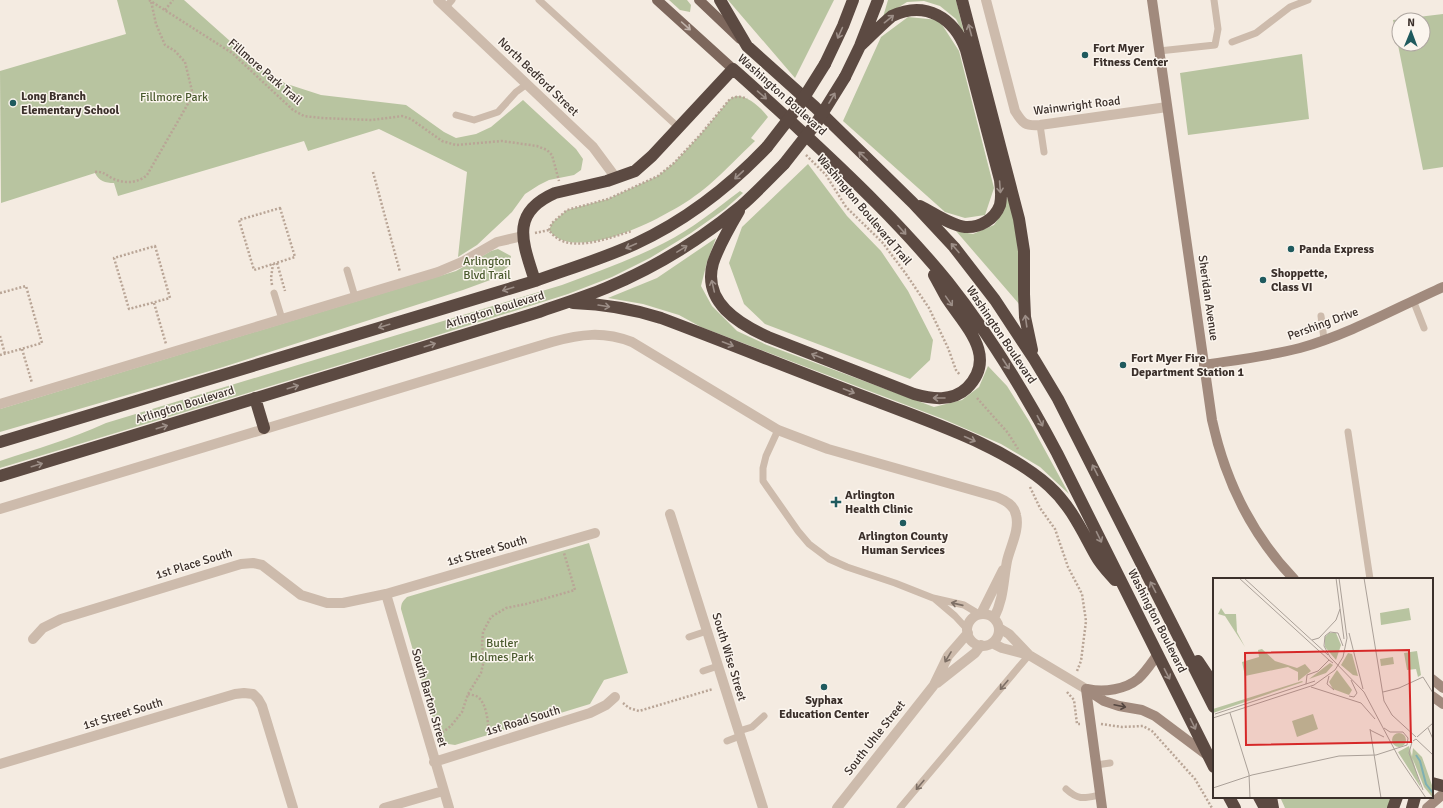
<svg xmlns="http://www.w3.org/2000/svg" width="1443" height="808" font-family="Signika,sans-serif">
<rect width="100%" height="100%" fill="#f4ebe1"/>
<path fill="#b8c4a0" fill-rule="evenodd" d="M117 0H184L268 75 287 84 321 95 406 105 444 132 456 138 476 134 491 127 523 100 576 149 583 159 581 170 574 175 549 180 539 185 525 194 512 212 477 245 458 257 467 172 379 129 308 151 304 141 118 196 114 183C105 183 99 181 95 173L1 203 0 71 126 34Z
M669 0H687L691 5 690 12 680 10Z
M728 0H834L795 78Z
M888 0H956L965 37 956 19 940 6 924 1 907 2 883 17Z
M1443 14V167L1423 170 1393 20ZM1399 20H1423V44H1399Z
M908 17 939 20 959 51 994 188 985 215 965 218 945 212 843 121 881 37Z
M1302 54 1309 119 1188 135 1180 73Z
M736 96C749 96 760 107 768 117L751 138 755 141C740 155 725 171 709 185 697 195 683 205 669 212 644 227 570 261 549 230L552 223 567 210 608 199 658 176 674 163 700 135 730 99Z
M808 164 847 216 881 251 908 291 933 340 930 360 910 379 765 324 744 304 729 263 742 227Z
M740 191 743 193 725 209 691 233 650 258 612 277 568 294 416 342 0 468V461C36 449 71 439 106 423L562 285C597 272 631 260 664 243 692 229 716 209 740 191Z
M1008 197C1020 232 1019 268 1019 304L956 231 973 234 994 225 1003 212Z
M716 238 707 262 701 286 712 306 737 331 767 345 934 407 962 400 979 387 988 366 1007 386 1029 421 1069 494 1040 467 1001 444 943 419 701 327 679 315 643 304 608 298 657 278Z
M498 249 511 256 509 266 493 279 463 290 220 368 0 432V409L456 271 491 251Z
M589 543 628 673 604 680 590 704 455 745 442 743 439 740 401 609C401 603 403 601 407 597Z
M1280 797H1392V801L1387 808H1285Z"/>
<g fill="none" stroke-linecap="round" stroke-linejoin="round">
<path stroke="#b9a596" stroke-width="2.5" stroke-dasharray="2 2" stroke-linecap="butt" d="M149 0 232 53 293 110 304 116 321 118 372 120 402 116 411 119 442 141 456 145 502 141 537 146 547 150 552 155 559 181
M165 10 173 0
M806 155 826 175 846 207 882 242 906 274 929 308 948 348 956 370 960 375
M95 172C102 171 105 174 110 177 122 184 137 184 147 175L193 95 185 62 175 51 165 45 156 24 151 1
M373 172 400 272
M280 208 295 257 254 270 239 220Z
M549 230 552 223 567 210 608 199 658 176 674 163 700 135 730 99C737 96 741 96 747 99
M535 233 549 230C566 256 608 238 632 231
M155 246 170 298 129 309 114 258Z
M277 263 285 291
M272 285 271 278 273 264
M0 293 26 286 42 343 0 355
M154 303 166 344
M0 336 5 354
M22 349 32 383
M977 398 1008 433 1018 449
M1030 487 1040 508 1055 529 1068 567 1082 594 1086 621 1081 661 1077 671
M1067 692 1074 700 1077 724H1080
M468 694C471 695 475 695 478 697 487 704 488 723 489 734
M623 703 629 708 639 711 713 689
M1101 724 1122 727 1143 726 1152 731 1195 779 1212 808
M439 735 451 726 462 712 468 694 481 673 484 660 482 645 483 632 491 617 506 608 526 604 575 590 564 553"/>
<path stroke="#cdbbac" stroke-width="7" d="M539 0 678 127
M446 7 452 0
M1232 42 1256 33 1290 7 1308 0
M1159 51 1215 45 1218 29 1214 0
M456 115 474 120 498 112 516 92 527 84
M1040 125 1044 152
M347 270 355 297
M274 293 282 319
M1413 300 1424 328
M1321 316 1324 339
M778 430 766 456 763 468V481L798 531 809 544 829 559 847 567 895 583 933 598 964 605 979 614
M1348 432 1370 579
M935 599 955 616 967 629
M689 637 707 631
M703 671 718 666
M739 731 752 727 764 716
M727 741 740 736
M1096 765 1110 763
M1066 789C1079 801 1085 798 1100 795
M900 808 1029 655"/>
<path stroke="#cdbbac" stroke-width="10" d="M438 0 593 147 616 178
M986 0 1015 111C1023 124 1025 126 1040 125L1167 107
M0 404 438 272 464 261 497 242 523 236
M0 509 552 342C581 334 603 331 632 342L778 430 828 449 997 497C1006 501 1014 505 1016 515 1020 530 1010 547 1007 561 1003 582 1004 598 994 618
M670 514 763 808
M386 594 449 808
M981 614 1003 570
M967 630a16 16 0 1 1 32 0a16 16 0 1 1-32 0Z
M999 628 1009 634 1029 655 1086 689
M33 639 43 628 61 619 241 564 253 563 262 565 301 595 327 603H343L386 594 595 533
M992 643 1002 648 1029 655
M937 683 975 653 981 645
M434 762 590 713 606 705 615 697
M0 764 235 694 244 693 253 694 258 699 262 706 293 808
M384 808 443 791
M837 808 934 685 948 656 968 633"/>
<path stroke="#a18a7d" stroke-width="10" d="M1152 0 1212 420C1225 480 1252 535 1294 579
M1204 365C1236 360 1269 356 1300 348 1350 334 1396 308 1443 287
M1432 679 1443 688
M1086 689 1104 701 1119 706 1142 710 1155 716 1207 755
M1086 689 1102 808
M1088 689C1104 693 1126 689 1138 679 1146 672 1152 662 1158 654
M1432 696 1443 704
M1427 808 1443 794"/>
<path stroke="#7d675c" stroke-width="10" d="M657 0 733 69
M699 0 740 39"/>
<path stroke="#5c4a42" stroke-width="12" d="M720 0 747 46 815 107 913 203 954 247 995 300 1034 359 1058 399 1214 707
M962 0 1019 219 1024 251V294L1025 317 1032 350
M860 46C871 36 881 25 892 16 926 0 954 18 966 50L1000 180C1001 188 1002 197 1000 205 995 219 980 228 965 227 950 225 934 213 920 206
M825 64 843 26 853 0
M845 77 860 46 878 0
M739 211C729 228 719 245 713 263 702 302 739 324 768 337L914 394C932 399 952 402 967 388 999 356 964 325 946 297 942 290 938 282 934 275
M535 281C523 243 509 213 555 193L607 181 635 171 652 156 733 69C756 89 778 110 800 130 852 178 903 227 948 282 990 335 1025 393 1057 453L1214 767
M573 303C602 304 633 309 661 318 733 345 804 374 876 401 932 423 1004 446 1049 486 1071 506 1082 531 1096 556 1101 565 1108 572 1115 580
M255 398 264 428
M0 442 535 281C568 269 602 259 635 244 685 221 729 187 767 147
M0 476 539 312C562 304 584 297 606 288 654 268 700 240 741 206 756 193 770 178 784 164
M1198 661 1214 685
M1432 783 1443 786
M1229 797 1235 808
M1259 797 1265 808
M1271 797 1273 808
M1393 808 1397 797
M1412 808 1415 797"/>
<path stroke="#5c4a42" stroke-width="12" d="M767 147 798 107 825 64
M784 164 817 122 845 77"/>
</g>
<defs><path id="oneway-shaft" d="M-6 0H5M1.5-3L5.5 0L1.5 3" fill="none" stroke-width="1.6" stroke-linecap="round" stroke-linejoin="round"/></defs>
<g stroke="#9c8e87">
<use href="#oneway-shaft" transform="translate(889 19) rotate(-39)"/>
<use href="#oneway-shaft" transform="translate(970 30) rotate(-105)"/>
<use href="#oneway-shaft" transform="translate(840 33) rotate(114)"/>
<use href="#oneway-shaft" transform="translate(762 95) rotate(41)"/>
<use href="#oneway-shaft" transform="translate(832 98) rotate(-59)"/>
<use href="#oneway-shaft" transform="translate(863 156) rotate(-136)"/>
<use href="#oneway-shaft" transform="translate(739 175) rotate(137)"/>
<use href="#oneway-shaft" transform="translate(1000 187) rotate(86)"/>
<use href="#oneway-shaft" transform="translate(902 230) rotate(48)"/>
<use href="#oneway-shaft" transform="translate(631 246) rotate(156)"/>
<use href="#oneway-shaft" transform="translate(955 248) rotate(-131)"/>
<use href="#oneway-shaft" transform="translate(682 249) rotate(-31)"/>
<use href="#oneway-shaft" transform="translate(713 286) rotate(-103)"/>
<use href="#oneway-shaft" transform="translate(508 289) rotate(163)"/>
<use href="#oneway-shaft" transform="translate(949 301) rotate(55)"/>
<use href="#oneway-shaft" transform="translate(604 306) rotate(9)"/>
<use href="#oneway-shaft" transform="translate(1026 321) rotate(-98)"/>
<use href="#oneway-shaft" transform="translate(384 326) rotate(163)"/>
<use href="#oneway-shaft" transform="translate(728 344) rotate(21)"/>
<use href="#oneway-shaft" transform="translate(430 345) rotate(-17)"/>
<use href="#oneway-shaft" transform="translate(817 356) rotate(-159)"/>
<use href="#oneway-shaft" transform="translate(1006 364) rotate(57)"/>
<use href="#oneway-shaft" transform="translate(293 387) rotate(-17)"/>
<use href="#oneway-shaft" transform="translate(849 391) rotate(21)"/>
<use href="#oneway-shaft" transform="translate(939 398) rotate(-180)"/>
<use href="#oneway-shaft" transform="translate(1040 421) rotate(62)"/>
<use href="#oneway-shaft" transform="translate(162 427) rotate(-17)"/>
<use href="#oneway-shaft" transform="translate(970 439) rotate(24)"/>
<use href="#oneway-shaft" transform="translate(37 465) rotate(-17)"/>
<use href="#oneway-shaft" transform="translate(1095 470) rotate(-117)"/>
<use href="#oneway-shaft" transform="translate(1099 537) rotate(64)"/>
<use href="#oneway-shaft" transform="translate(1153 587) rotate(-117)"/>
<use href="#oneway-shaft" transform="translate(1167 674) rotate(63)"/>
<use href="#oneway-shaft" transform="translate(1193 724) rotate(64)"/>
</g>
<use stroke="#c2b5ac" href="#oneway-shaft" transform="translate(686 26) rotate(42)"/>
<g stroke="#7d6f65">
<use href="#oneway-shaft" transform="translate(957 604) rotate(-167)"/>
<use href="#oneway-shaft" transform="translate(948 657) rotate(121)"/>
<use href="#oneway-shaft" transform="translate(1004 685) rotate(130)"/>
<use href="#oneway-shaft" transform="translate(920 785) rotate(130)"/>
</g>
<use stroke="#544640" href="#oneway-shaft" transform="translate(1120 706) rotate(12)"/>
<g fill="#1f5a5e" stroke="#fbf5ee" stroke-width="1.5">
<circle cx="1085" cy="55" r="4"/>
<circle cx="13" cy="103" r="4"/>
<circle cx="1291" cy="249" r="4"/>
<circle cx="1263" cy="280" r="4"/>
<circle cx="1123" cy="365" r="4"/>
<path d="M834 496h4v4h4v4h-4v4h-4v-4h-4v-4h4z"/>
<circle cx="903" cy="523" r="4"/>
<circle cx="824" cy="687" r="4"/>
</g>
<g text-anchor="middle" dominant-baseline="central" stroke-width="3" stroke-linejoin="round" paint-order="stroke">
<g font-size="12" font-weight="bold" fill="#3b302b" stroke="#fbf5ee" text-anchor="start">
<text x="1093" y="48">Fort Myer<tspan x="1093" dy="14">Fitness Center</tspan></text>
<text x="21" y="96">Long Branch<tspan x="21" dy="14">Elementary School</tspan></text>
<text x="1299" y="249">Panda Express</text>
<text x="1271" y="273">Shoppette,<tspan x="1271" dy="14">Class VI</tspan></text>
<text x="1131" y="358">Fort Myer Fire<tspan x="1131" dy="14">Department Station 1</tspan></text>
<text x="845" y="495">Arlington<tspan x="845" dy="14">Health Clinic</tspan></text>
<text x="903" y="536" text-anchor="middle">Arlington County<tspan x="903" dy="14">Human Services</tspan></text>
<text x="824" y="700" text-anchor="middle">Syphax<tspan x="824" dy="14">Education Center</tspan></text>
</g>
<g font-size="12" fill="#3b302b" stroke="#fbf5ee">
<text transform="translate(265 72) rotate(41)">Fillmore Park Trail</text>
<text transform="translate(538 77) rotate(44)">North Bedford Street</text>
<text transform="translate(782 95) rotate(42)">Washington Boulevard</text>
<text transform="translate(1077 106) rotate(-7)">Wainwright Road</text>
<text transform="translate(864 210) rotate(50)">Washington Boulevard Trail</text>
<text transform="translate(1208 298) rotate(82)">Sheridan Avenue</text>
<text transform="translate(495 310) rotate(-17)">Arlington Boulevard</text>
<text transform="translate(1323 324) rotate(-20)">Pershing Drive</text>
<text transform="translate(1001 335) rotate(56)">Washington Boulevard</text>
<text transform="translate(185 405) rotate(-17)">Arlington Boulevard</text>
<text transform="translate(487 551) rotate(-16)">1st Street South</text>
<text transform="translate(194 564) rotate(-17)">1st Place South</text>
<text transform="translate(1157 621) rotate(63)">Washington Boulevard</text>
<text transform="translate(729 657) rotate(73)">South Wise Street</text>
<text transform="translate(429 698) rotate(74)">South Barton Street</text>
<text transform="translate(123 714) rotate(-17)">1st Street South</text>
<text transform="translate(523 721) rotate(-17)">1st Road South</text>
<text transform="translate(875 738) rotate(-52)">South Uhle Street</text>
</g>
<g font-size="12" fill="#4a5a2e" stroke="#fbf5ee">
<text x="174" y="97">Fillmore Park</text>
<text x="487" y="261">Arlington<tspan x="487" dy="14">Blvd Trail</tspan></text>
<text x="502" y="643">Butler<tspan x="502" dy="14">Holmes Park</tspan></text>
</g>
</g>
<g transform="translate(1213 578)">
<rect width="220" height="220" fill="#f4ebe1"/>
<path d="M8 30 12 36H23L24 54 32 69 12 38 5 36ZM196 30 198 42 168 47 167 35ZM116 55H123L128 67 123 82 112 69V59ZM49 71 62 83 84 90 92 86 98 93 85 103V94L75 89 32 98 29 84 46 79 45 72ZM204 73 208 97 205 99 203 91 194 92 191 75ZM135 75 139 76 145 98 140 97 128 87ZM180 79 181 86 168 88 167 81ZM117 85 120 87 113 95 96 101ZM124 92 139 112 136 117 120 111 116 104ZM89 103 90 104 0 135V131ZM100 136 105 151 84 159 79 143ZM179 162a7 7 0 1 1 14 0a7 7 0 1 1-14 0ZM196 168 208 210 185 174ZM200 170 209 179 220 210V220L211 209 199 179Z" fill="#b8c4a0"/>
<path fill="none" stroke="#7fb0b2" stroke-width="2" d="M203 177 207 183 213 206 220 215"/>
<path fill="none" stroke="#aaa098" stroke-width="1" d="M26 0 116 82M31 0 115 77M123 0 131 61M151 0 171 123 179 137 203 159M136 55 150 111M99 62 106 60 123 42 127 31M130 68 125 55 117 54 112 58 111 68 117 79 151 114 186 180 213 220M116 98 114 106 121 112M93 106 94 97 105 93 116 82 120 85M98 109 148 125 162 141M170 114 186 110 210 99 220 115M136 118 141 119 144 115 138 102M17 135 36 196 37 220M2 136 102 103M0 140 101 107 122 92 130 79 134 60 126 0M171 150 177 154H190L195 160 194 167M215 150 220 161M157 151 168 220M157 152 171 159M204 159 220 145M200 163 203 161 220 177M199 164 196 175 210 212M0 210 39 197 126 178 163 177 194 167"/>
<path fill="#d62828" fill-opacity="0.15" stroke="#d62828" stroke-width="2" d="M196 72 198 164 33 167 32 75Z"/>
<rect width="220" height="220" fill="none" stroke="#3b302b" stroke-width="2"/>
</g>
<g transform="translate(1411 32) rotate(1)"><circle r="19" fill="#fbf5ee" stroke="#aea6a0"/>
<path d="M0-3L7 15L0 10L-7 15Z" fill="#1f5a5e"/>
<text y="-6" font-size="11" font-weight="bold" text-anchor="middle" fill="#3b302b">N</text>
</g>
</svg>
